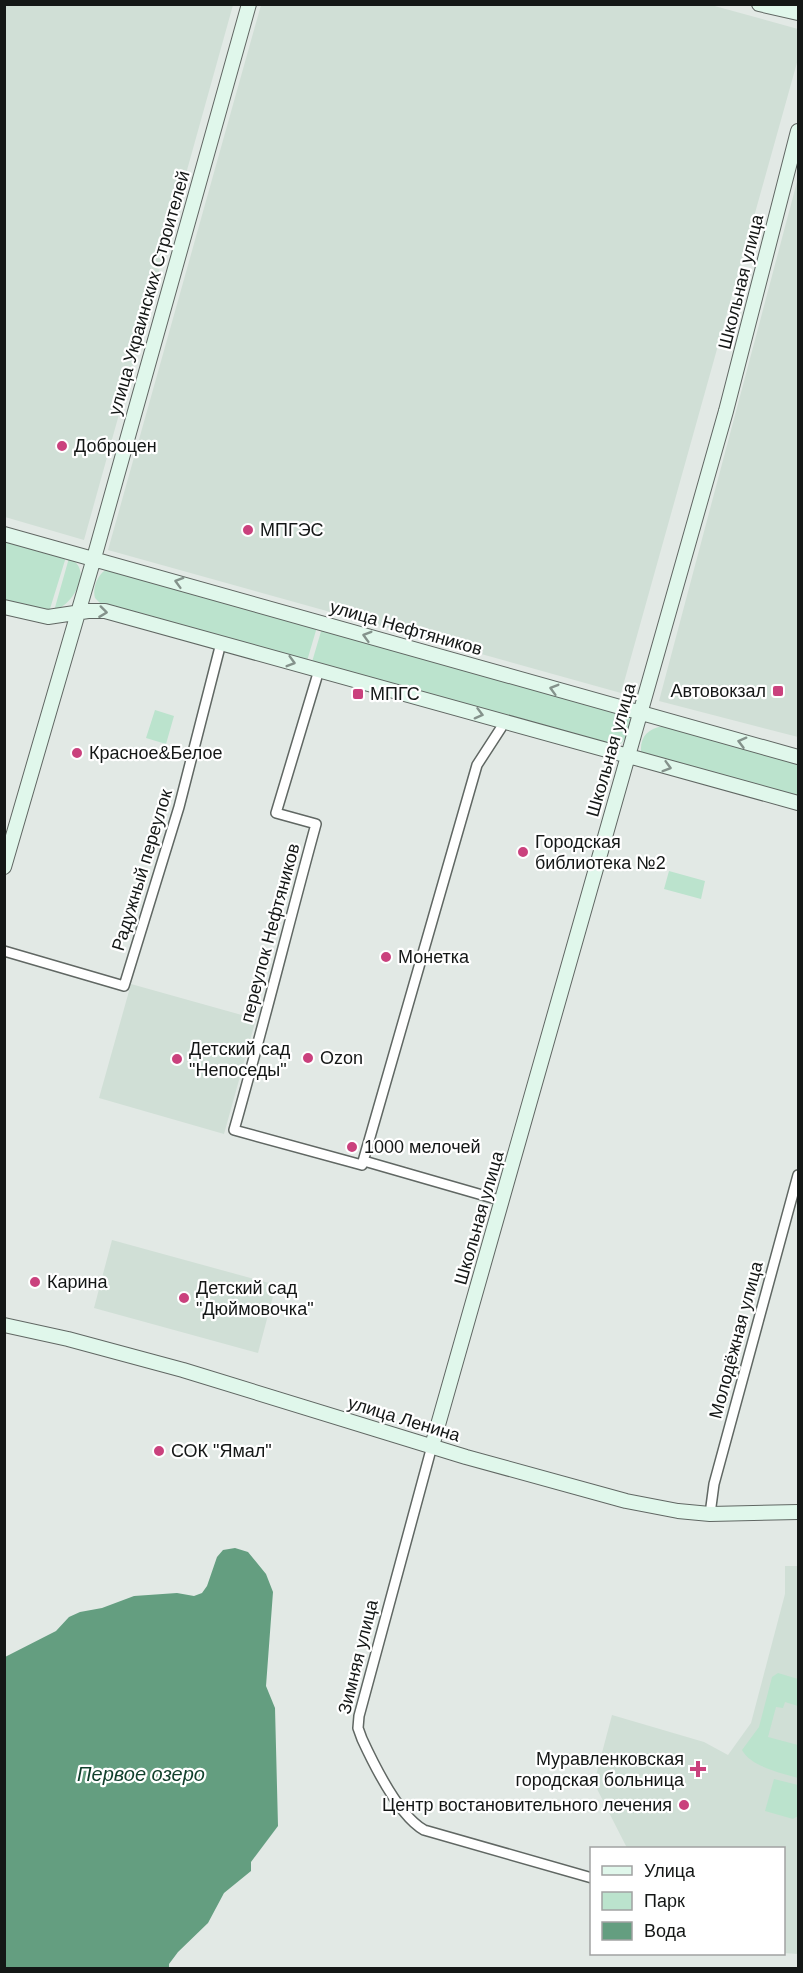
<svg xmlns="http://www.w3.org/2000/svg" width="803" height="1973" font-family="Arial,sans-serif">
<rect width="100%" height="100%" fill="#e2e9e5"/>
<path fill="#d0dfd6" d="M4 5H233L84 540 5 517Z
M261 5H711L798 29V59L621 693 108 550Z
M798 178V737L659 701Z
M131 984 256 1019 224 1134 99 1098Z
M112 1240 276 1285 258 1353 94 1308Z
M785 1566H798V1954L784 1953V1848H627L594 1783 612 1715 704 1742 728 1755 751 1723 785 1594Z"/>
<path fill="#bbe3cd" d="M4 540 66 557 49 612 5 601Z
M69 558C94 569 74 604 54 611Z
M107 569 317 627 307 661 101 604 95 598C92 588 98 574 107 569Z
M322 628 626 715 630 718C631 727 626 742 617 746L312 662Z
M155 710 174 716 166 744 146 738Z
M663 726 798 764V797L645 755 641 752C640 736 648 729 663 726Z
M669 871 705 881 701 899 664 889Z
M778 1673 798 1679V1706L785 1702 783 1708 776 1707 768 1737 798 1745V1778C782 1773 751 1767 742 1750L759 1727 772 1677Z
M774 1779 798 1785V1816L793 1819 765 1811Z"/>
<path fill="#649e80" d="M235 1548 248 1552 266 1574 273 1592 266 1686 275 1708 278 1826 251 1862V1871L224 1893 208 1923 178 1952 169 1964V1968H5V1657L56 1631 69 1617 80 1612 102 1608 134 1596 177 1593 194 1596 202 1593 207 1586 217 1557 223 1550Z"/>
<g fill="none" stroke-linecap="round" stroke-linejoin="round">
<g stroke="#606763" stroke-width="12">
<path id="street" d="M319 670 276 813 316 824C288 926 263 1028 234 1130L362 1165 477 765 501 728 503 721
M4 951 124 986 179 807 221 643
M364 1161 503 1201
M432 1446 359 1716 358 1728 362 1739C374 1765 399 1816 424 1830L592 1878
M710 1514 714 1484 798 1175"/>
</g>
<g stroke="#606763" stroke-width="16">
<path id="secondary" d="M759 4 798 13
M4 534 798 757
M4 607 48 617 88 611H105L798 803
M4 867 94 558 249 4
M4 1325 68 1339 183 1370 466 1457 626 1501 678 1511 710 1514 798 1512
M432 1446 726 411 798 131"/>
</g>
<use href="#street" stroke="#fff" stroke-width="9"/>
<use href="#secondary" stroke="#e0f7eb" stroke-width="14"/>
</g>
<defs><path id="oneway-chevron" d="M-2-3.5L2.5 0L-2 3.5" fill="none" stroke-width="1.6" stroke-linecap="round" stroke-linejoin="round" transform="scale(1.5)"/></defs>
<g stroke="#84928b">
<use href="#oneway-chevron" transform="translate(179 582) rotate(-164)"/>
<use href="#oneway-chevron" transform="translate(103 612) rotate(7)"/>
<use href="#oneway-chevron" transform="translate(367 636) rotate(-164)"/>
<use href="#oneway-chevron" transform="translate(291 662) rotate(16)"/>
<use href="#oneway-chevron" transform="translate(554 689) rotate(-164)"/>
<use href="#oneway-chevron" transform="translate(479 714) rotate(15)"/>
<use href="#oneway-chevron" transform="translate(742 742) rotate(-165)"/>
<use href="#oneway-chevron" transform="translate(667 767) rotate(16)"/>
</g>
<g fill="#ca417d" stroke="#fff" stroke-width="2">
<circle cx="62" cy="446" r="6"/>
<circle cx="248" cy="530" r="6"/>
<rect x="772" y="685" width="12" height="12" rx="3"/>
<rect x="352" y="688" width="12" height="12" rx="3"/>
<circle cx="77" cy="753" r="6"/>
<circle cx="523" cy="852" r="6"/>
<circle cx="386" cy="957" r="6"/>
<circle cx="308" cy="1058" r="6"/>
<circle cx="177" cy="1059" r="6"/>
<circle cx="352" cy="1147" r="6"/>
<circle cx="35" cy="1282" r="6"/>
<circle cx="184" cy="1298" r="6"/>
<circle cx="159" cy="1451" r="6"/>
<path d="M695 1760h6v6h6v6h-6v6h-6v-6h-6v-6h6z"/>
<circle cx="684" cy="1805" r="6"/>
</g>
<g text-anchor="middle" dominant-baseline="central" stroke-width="4.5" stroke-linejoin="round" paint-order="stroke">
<g font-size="18" fill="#141716" stroke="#fff">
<text transform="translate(741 282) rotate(-76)">Школьная улица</text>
<text transform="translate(149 293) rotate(-74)">улица Украинских Строителей</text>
<text transform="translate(406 628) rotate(16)">улица Нефтяников</text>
<text transform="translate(611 750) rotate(-74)">Школьная улица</text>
<text transform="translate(142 870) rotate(-73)">Радужный переулок</text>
<text transform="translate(270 933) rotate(-75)">переулок Нефтяников</text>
<text transform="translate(479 1218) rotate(-74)">Школьная улица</text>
<text transform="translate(736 1340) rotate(-75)">Молодёжная улица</text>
<text transform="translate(404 1419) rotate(17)">улица Ленина</text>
<text transform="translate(358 1657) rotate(-76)">Зимняя улица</text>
</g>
<g font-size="18" fill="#141716" stroke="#fff" text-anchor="start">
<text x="74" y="446">Доброцен</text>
<text x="260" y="530">МПГЭС</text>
<text x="766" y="691" text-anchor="end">Автовокзал</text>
<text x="370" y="694">МПГС</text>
<text x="89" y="753">Красное&amp;Белое</text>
<text x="535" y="842">Городская<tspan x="535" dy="21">библиотека №2</tspan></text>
<text x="398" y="957">Монетка</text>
<text x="189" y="1049">Детский сад<tspan x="189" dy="21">"Непоседы"</tspan></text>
<text x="320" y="1058">Ozon</text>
<text x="364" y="1147">1000 мелочей</text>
<text x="47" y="1282">Карина</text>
<text x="196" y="1288">Детский сад<tspan x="196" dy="21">"Дюймовочка"</tspan></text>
<text x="171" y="1451">СОК "Ямал"</text>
<text x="684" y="1759" text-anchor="end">Муравленковская<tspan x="684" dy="21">городская больница</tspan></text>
<text x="672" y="1805" text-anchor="end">Центр востановительного лечения</text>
</g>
<g font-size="20" font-style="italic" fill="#0f3f2b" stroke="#fff">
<text x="141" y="1774">Первое озеро</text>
</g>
</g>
<rect width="803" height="1973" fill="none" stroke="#141716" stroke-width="12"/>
<rect x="590" y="1847" width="195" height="108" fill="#ffffff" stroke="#a1a2a2" stroke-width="1.5"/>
<rect x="602" y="1866" width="30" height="9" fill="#e0f7eb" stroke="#a1a2a2" stroke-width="1.5"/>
<text x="644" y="1877" font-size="18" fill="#141716">Улица</text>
<rect x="602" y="1892" width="30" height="18" fill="#bbe3cd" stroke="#a1a2a2" stroke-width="1.5"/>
<text x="644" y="1907" font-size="18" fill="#141716">Парк</text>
<rect x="602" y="1922" width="30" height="18" fill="#649e80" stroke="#a1a2a2" stroke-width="1.5"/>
<text x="644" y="1937" font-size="18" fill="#141716">Вода</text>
</svg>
